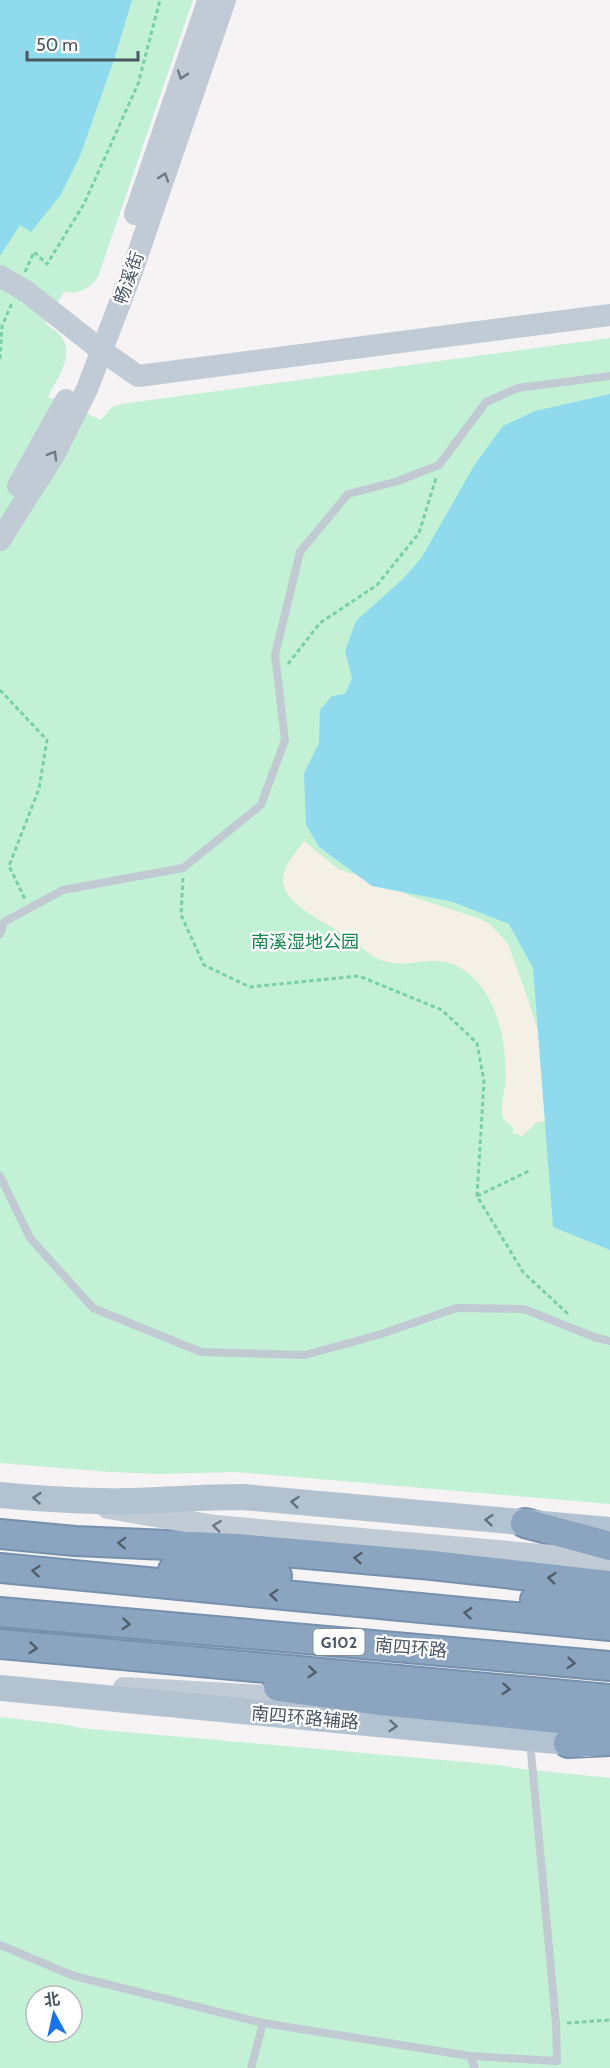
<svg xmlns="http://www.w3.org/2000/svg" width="610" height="2068" font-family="Cabin,'Noto Sans SC',sans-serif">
<rect width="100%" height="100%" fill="#f5f3f3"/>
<path fill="#c3f1d5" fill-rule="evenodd" d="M0 0H193L98 277C89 289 80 294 64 292L46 324C51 328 57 331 61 336 76 356 56 379 48 397L101 420 112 407 121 404 610 338V1504L235 1472 159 1474 110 1472 0 1463Z
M0 1717 68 1725 80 1728 499 1765 522 1769 610 1778V2068H0ZM36 1996H72V2032H36Z"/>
<path fill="#f5f0e5" d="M304 841 338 869 349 873 369 876 384 881 410 896 478 918 490 924 508 944 528 999 545 1053 552 1121 537 1122 522 1136 513 1133V1127L503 1119C500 1105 505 1091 506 1078 506 1046 500 1008 478 983 442 942 418 973 381 960 368 955 358 943 347 936 330 925 279 903 283 877 285 864 297 851 304 841Z"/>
<path fill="#90daee" d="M0 0H132L114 60 80 156 60 196 31 232 20 225 0 256Z
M610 394V1250L553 1227 533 968 509 924 453 902 372 886 319 847 306 825 304 773 319 743 320 710 332 696 345 694 352 678 345 651 356 621 404 578 422 557 475 464 503 426 535 411Z"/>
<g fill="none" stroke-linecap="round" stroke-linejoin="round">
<g stroke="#7690ad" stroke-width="32">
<path id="highway" d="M525 1523 610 1546
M0 1534 75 1541 237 1548 432 1565 610 1585
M0 1568 610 1626
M173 1570 214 1569 277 1576
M535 1600 610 1605
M0 1612 610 1666
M0 1644 610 1699
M278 1687 379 1701 610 1724
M568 1743 610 1741"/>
</g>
<path stroke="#7ad0a6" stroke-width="3" stroke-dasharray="4.5 3" stroke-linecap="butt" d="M25 272 34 252 47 264 84 204 138 84 160 0
M0 359 2 326 12 303
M288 664 320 623 377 585 419 533 436 478
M0 690 47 740 39 789 9 866 25 899
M183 878 181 915 204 965 250 987 359 976 442 1010 477 1043 484 1081 477 1196 523 1272 568 1314
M477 1196 531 1170
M567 2023 610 2020"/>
<path stroke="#c1cad2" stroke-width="8" d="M0 934 4 922 63 890 183 868 261 805 285 740 275 655 300 552 348 494 398 481 439 465 486 402 518 388 610 376
M0 1176 30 1238 93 1308 201 1352 305 1355 378 1335 457 1308 524 1309 594 1337 610 1341
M0 1945 74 1976 263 2023 470 2056 557 2061 556 2024 530 1741
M470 2056 475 2068
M251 2068 263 2023"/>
<path stroke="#c1cbd6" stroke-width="22" d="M135 214 208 1
M27 292 102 351 138 376 610 315
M18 486 66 400
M0 540 54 455 87 389 131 274 225 0
M108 1508 215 1526 610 1561
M124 1688 298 1698"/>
<path stroke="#b3c2d1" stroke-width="26" d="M0 1495C42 1499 84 1502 126 1501 165 1500 204 1497 243 1497L610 1530
M0 1688 588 1744"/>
<use href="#highway" stroke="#8ba5c1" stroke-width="28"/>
<path stroke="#c1cbd6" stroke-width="22" d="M0 276 27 292"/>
</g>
<defs><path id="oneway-chevron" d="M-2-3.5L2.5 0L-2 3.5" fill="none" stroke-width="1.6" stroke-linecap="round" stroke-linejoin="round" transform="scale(1.5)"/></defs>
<g stroke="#6e7984">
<use href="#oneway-chevron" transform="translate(182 75) rotate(109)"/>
<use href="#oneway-chevron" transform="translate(164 177) rotate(-71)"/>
<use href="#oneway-chevron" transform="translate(53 455) rotate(-60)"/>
<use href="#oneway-chevron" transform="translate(217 1526) rotate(-173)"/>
</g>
<g stroke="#64717d">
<use href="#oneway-chevron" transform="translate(37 1498) rotate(-175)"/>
<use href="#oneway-chevron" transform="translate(295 1502) rotate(-174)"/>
<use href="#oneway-chevron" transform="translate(489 1520) rotate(-175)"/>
<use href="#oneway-chevron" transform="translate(393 1726) rotate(5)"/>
</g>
<g stroke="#505e6b">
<use href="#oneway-chevron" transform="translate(122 1543) rotate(-178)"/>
<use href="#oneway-chevron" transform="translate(358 1558) rotate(-175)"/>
<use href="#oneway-chevron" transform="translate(36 1571) rotate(-175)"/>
<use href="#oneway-chevron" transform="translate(552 1578) rotate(-174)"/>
<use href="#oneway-chevron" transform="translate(274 1595) rotate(-175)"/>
<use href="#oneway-chevron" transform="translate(468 1613) rotate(-175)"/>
<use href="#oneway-chevron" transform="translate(126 1624) rotate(5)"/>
<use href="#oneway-chevron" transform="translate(33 1648) rotate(6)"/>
<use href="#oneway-chevron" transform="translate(571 1663) rotate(5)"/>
<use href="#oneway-chevron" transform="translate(312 1672) rotate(5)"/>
<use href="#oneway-chevron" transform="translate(506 1689) rotate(5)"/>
</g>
<g text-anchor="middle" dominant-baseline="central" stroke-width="4.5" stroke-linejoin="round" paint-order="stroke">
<rect fill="#fff" stroke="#808990" stroke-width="1.5" x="313.5" y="1629" width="51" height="26" rx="4.5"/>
<g font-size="16" font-weight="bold" fill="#4a5661">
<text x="339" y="1642">G102</text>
</g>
<g font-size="18" fill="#4a5661" stroke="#fff">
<text transform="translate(129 278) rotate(-70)">畅溪街</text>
<text transform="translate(411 1648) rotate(5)">南四环路</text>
<text transform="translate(305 1718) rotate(5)">南四环路辅路</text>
</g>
<g font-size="18" fill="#17864f" stroke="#fff">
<text x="305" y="942">南溪湿地公园</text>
</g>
</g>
<g transform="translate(54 2014) rotate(352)"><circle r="28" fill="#ffffff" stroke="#b7bbc0" stroke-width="1.5"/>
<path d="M0-4.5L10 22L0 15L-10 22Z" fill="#1a73e8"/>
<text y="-9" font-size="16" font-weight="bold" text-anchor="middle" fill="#4a5661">北</text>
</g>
<path d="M27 51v9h111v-9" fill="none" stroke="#4a5661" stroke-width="3"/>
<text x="36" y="51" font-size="18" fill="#4a5661" stroke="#ffffff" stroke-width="4.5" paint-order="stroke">50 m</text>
</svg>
